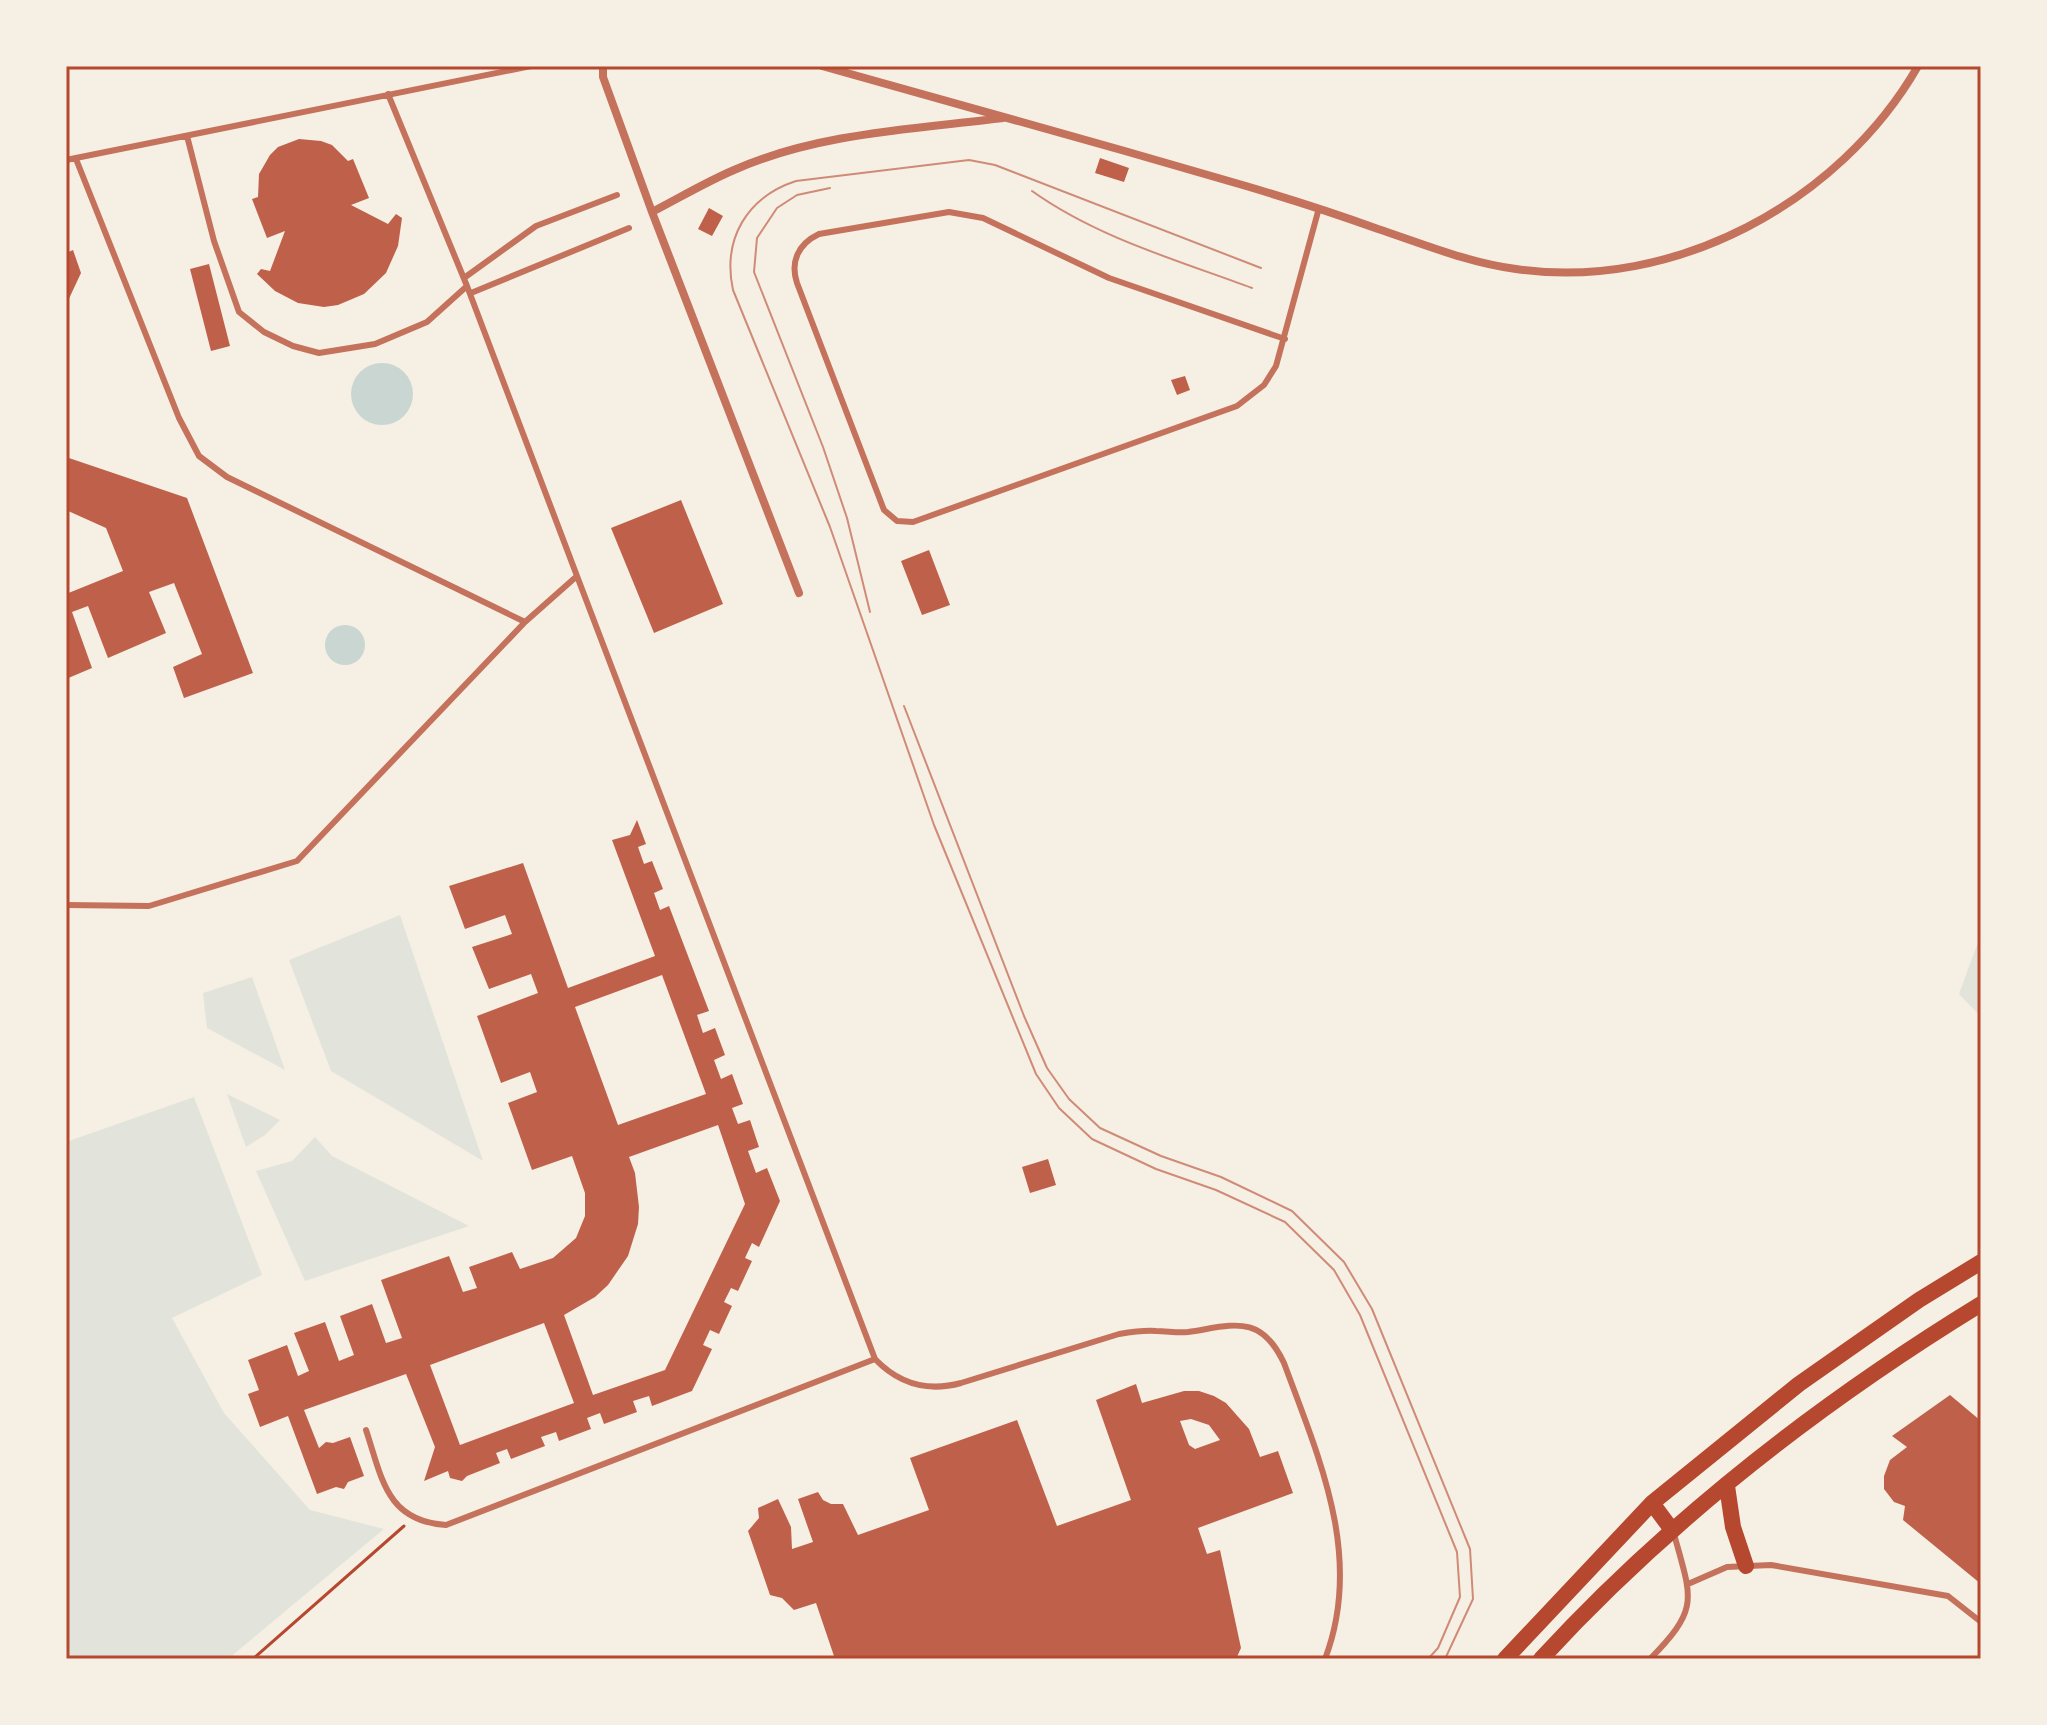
<svg xmlns="http://www.w3.org/2000/svg" width="2047" height="1725" font-family="Mulish,sans-serif">
<rect width="100%" height="100%" fill="#f6efe4"/>
<path fill="#e2e4dc" d="M400 915 483 1161 331 1071 289 960Z
M1981 934V1017L1959 994Z
M252 977 285 1070 207 1028 203 993Z
M227 1094 280 1120 265 1135 246 1147Z
M194 1097 262 1275 172 1318 224 1413 310 1510 384 1529 228 1659H66V1142Z
M315 1137 332 1156 469 1226 305 1281 256 1171 292 1161Z"/>
<path fill="#c9d6d2" d="M351 394a31 31 0 1 1 62 0a31 31 0 1 1-62 0Z
M325 645a20 20 0 1 1 40 0a20 20 0 1 1-40 0Z"/>
<path fill="#bf614a" fill-rule="evenodd" d="M299 139 321 141 332 145 348 161 353 159 369 198 351 205 388 224 396 214 402 218 398 246 386 273 364 294 338 305 324 307 298 303 275 291 257 274 261 269 270 271 285 231 267 238 252 199 258 197 259 174 270 155 278 147Z
M1100 158 1129 168 1124 182 1095 173Z
M709 208 723 216 712 236 698 229Z
M73 250 81 273 66 305V253Z
M209 264 230 346 211 351 190 269Z
M1185 376 1190 390 1177 395 1171 380Z
M66 457 187 498 253 673 184 698 173 667 202 654 174 583 149 592 166 633 108 658 88 606 72 612 92 668 66 679V594L123 571 106 528 66 510Z
M681 500 723 604 654 633 611 528Z
M929 550 950 605 922 615 901 561Z
M637 820 646 844 638 847 644 864 652 861 663 889 654 893 660 910 669 906 709 1011 697 1015 703 1033 715 1028 725 1055 714 1060 721 1079 732 1074 743 1104 732 1108 738 1124 750 1120 759 1147 748 1151 756 1173 767 1168 780 1201 759 1247 752 1243 745 1258 752 1261 738 1291 731 1288 724 1302 732 1306 719 1334 710 1330 703 1345 712 1349 692 1391 652 1406 649 1396 633 1401 637 1412 604 1424 600 1413 587 1418 591 1429 559 1441 556 1432 541 1437 545 1446 511 1459 507 1449 496 1453 500 1463 467 1476 462 1481 450 1478 448 1471 424 1481 435 1447 406 1374 304 1410 319 1448 326 1442 333 1443 350 1437 364 1476 348 1482 344 1489 336 1487 317 1494 288 1416 260 1427 248 1394 259 1390 248 1360 287 1345 298 1376 309 1371 294 1333 325 1322 339 1361 354 1355 340 1316 372 1304 386 1343 402 1338 381 1280 449 1256 463 1292 477 1288 469 1267 512 1252 520 1269 553 1258 576 1238 585 1216V1193L572 1156 532 1170 508 1103 537 1092 530 1072 501 1083 477 1016 538 993 531 974 489 989 472 947 512 934 505 915 465 929 449 886 523 863 568 988 655 956 612 840 630 835ZM662 975 706 1094 618 1125 575 1007ZM718 1125 745 1204 665 1370 593 1395 564 1315 595 1297 608 1285 628 1256 638 1224 639 1207 635 1173 629 1157ZM544 1323 574 1403 460 1445 430 1365Z
M1048 1159 1056 1185 1030 1193 1022 1167Z
M1136 1384 1142 1403 1184 1391H1199L1214 1396 1226 1403 1249 1429 1260 1457 1278 1451 1293 1493 1198 1528 1207 1554 1220 1550 1241 1648 1236 1659H835L816 1603 794 1610 782 1598 770 1595 748 1531 759 1518 758 1508 778 1499 791 1527 792 1549 813 1542 798 1499 818 1492 823 1500 831 1504H843L858 1535 929 1510 910 1458 1017 1420 1057 1526 1131 1500 1096 1400ZM1191 1419 1209 1425 1220 1440 1195 1449 1189 1445 1180 1421Z
M1950 1395 1981 1421V1584L1903 1520 1905 1506 1894 1502 1884 1489V1476L1890 1460 1907 1447 1892 1436Z"/>
<g fill="none" stroke-linecap="round" stroke-linejoin="round">
<path stroke="#b5482f" stroke-width="3" d="M253 1659 404 1526"/>
<path stroke="#c5725c" stroke-width="6" d="M187 136 214 241 239 312 264 332 293 346 319 353 375 344 427 322 467 286 388 94
M76 159 179 418 199 456 227 477 525 622 577 576 467 286
M66 160 531 66
M464 278 536 226 617 195
M471 293 629 228
M1285 339 1109 278 983 218 949 212 819 234C798 244 790 262 797 283L884 510 897 521 913 522 1237 406 1264 385 1276 366 1319 208
M577 576 875 1359C899 1384 928 1392 961 1383L1119 1334C1131 1332 1144 1330 1156 1331 1167 1331 1177 1333 1188 1332 1231 1326 1260 1312 1284 1363 1319 1458 1364 1557 1325 1659
M66 905 149 906 297 861 525 622
M366 1430C382 1478 386 1521 446 1525L875 1359
M1688 1584 1727 1567 1771 1565 1948 1596 1981 1622
M1650 1659C1700 1608 1692 1600 1674 1534"/>
<path stroke="#c5725c" stroke-width="8" d="M603 66V77L652 212 799 593
M822 66C964 105 1105 145 1246 186 1290 199 1334 213 1378 229 1423 244 1469 263 1516 269 1674 292 1840 202 1918 66
M652 212C679 198 706 182 734 170 817 133 914 129 1003 118"/>
<path stroke="#b5482f" stroke-width="16" d="M1727 1486 1733 1527 1746 1566
M1652 1503 1672 1530
M1505 1659 1652 1503 1799 1384 1919 1300 1981 1262
M1541 1659C1668 1521 1821 1402 1981 1304"/>
<path stroke="#cf8b77" stroke-width="2" d="M830 188 797 195 777 208 757 238 754 272 823 447 847 518 870 612
M1032 191C1098 238 1177 260 1252 288
M1261 268 995 165 969 160 796 181C747 197 722 239 733 290L830 527 934 825 1036 1074 1059 1108 1092 1139 1156 1169 1216 1190 1285 1222 1334 1270 1360 1315 1457 1552 1460 1597 1438 1648 1428 1659
M904 706 1024 1016 1047 1068 1069 1099 1100 1128 1161 1156 1221 1177 1292 1211 1344 1262 1372 1309 1470 1549 1473 1599 1445 1659"/>
</g>
<rect width="2047" height="1725" fill="none" stroke="#f6efe4" stroke-width="136"/>
<rect x="68" y="68" width="1911" height="1589" fill="none" stroke="#b5482f" stroke-width="3"/>
</svg>
